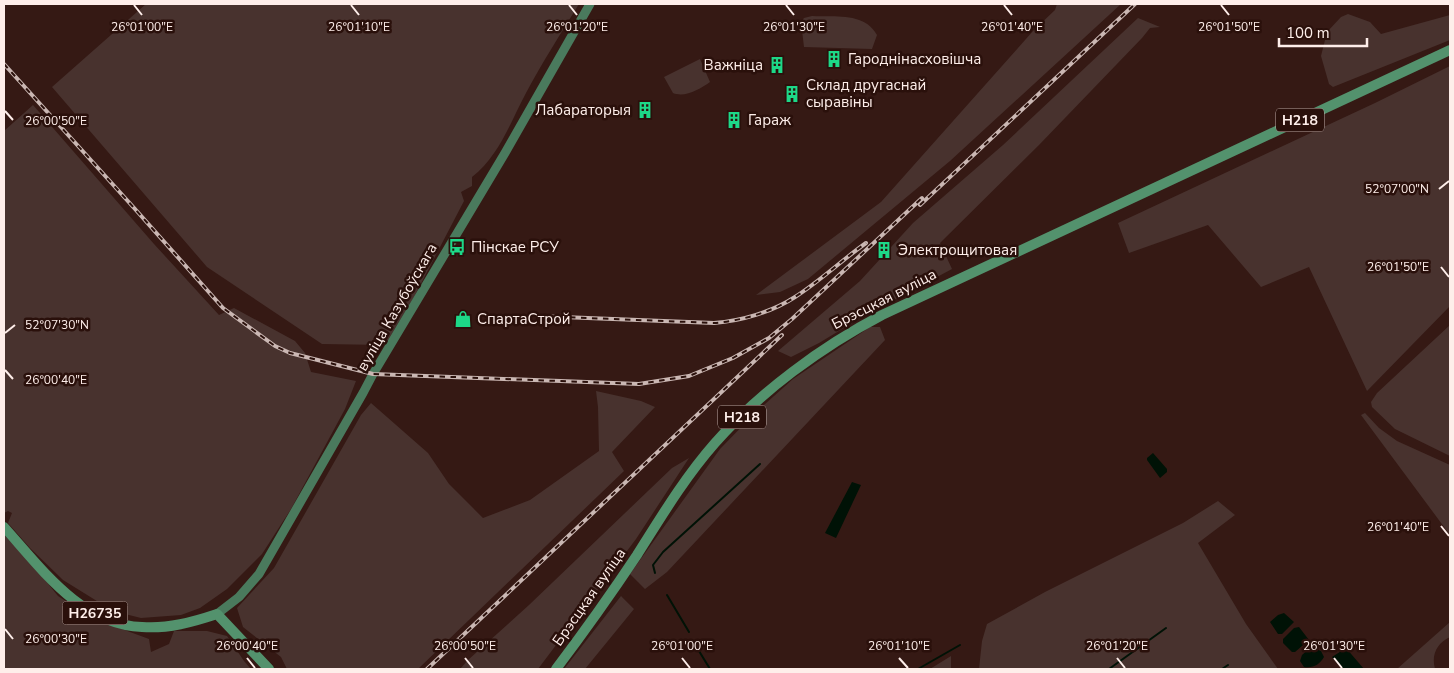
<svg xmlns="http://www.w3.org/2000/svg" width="1454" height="673" font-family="'Nunito Sans',sans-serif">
<rect width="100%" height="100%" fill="#351914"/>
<path fill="#48322e" d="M146 4H579C561 33 542 63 526 93 510 123 499 156 472 177V186L461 192 464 201 414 297 385 345 322 344 207 267 52 87Z
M1057 4H1121L950 161 808 279 780 292 756 295 881 202 1033 31 1055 10Z
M1348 14 1370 22 1381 34 1450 15V40L1333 87 1329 84 1321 56 1327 32 1341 17Z
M812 16C834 17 865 12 877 35L872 49 804 47 801 22 804 18Z
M1138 18 1160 27 1150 28 1142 38 1039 145 940 243 952 269 862 317 819 343 791 357 778 351 860 281 913 223 1003 145Z
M700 59 710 82C700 89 685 98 673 93L664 77Z
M1450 66V306L1367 391 1309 267 1261 287 1208 225 1129 253 1118 223 1375 103Z
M33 105 154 244 219 315 234 308 295 341 305 353 311 372 356 381 345 409 291 509 262 554 227 589 200 608 181 615 141 618 113 611 63 580 30 548 8 523 12 513 8 511 4 513V131Z
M1450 325V456L1395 429 1372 407 1371 402 1377 393Z
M870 327H880L885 340 667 572 645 589 630 574 720 449 755 413 793 379Z
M596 391 641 401 655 407 612 452 624 471 418 669H287L281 657 243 627 237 608 274 568 361 415 371 403 428 453 449 484 483 518 530 500 599 451 598 407Z
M1365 413 1379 428 1397 441 1450 465V535L1361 415Z
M689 458 636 539 538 669H460L468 660 529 605 672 468Z
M1218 501 1235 515 1198 543 1246 624 1278 669H979L982 641 987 624 1045 592 1183 523Z
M4 535 24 554 58 596 92 618 149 639 151 652 169 644 174 631H207L227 636 244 661 251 669H4Z
M621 596 634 609 585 669H564Z
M1450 622V637C1437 643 1431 655 1435 669H1397Z
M951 656V669H930Z"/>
<path fill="#001206" d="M1153 453 1167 469V472L1160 478 1147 460V458Z
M852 482 861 485 836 538 825 533Z
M1284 613 1294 622 1282 634H1278L1270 622 1278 615Z
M1299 627 1309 640 1295 652H1292L1283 643V639L1294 628Z
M1311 647 1321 651 1324 657C1319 665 1314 668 1304 667L1300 661 1302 655Z
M1346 648 1364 669H1342L1332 657Z"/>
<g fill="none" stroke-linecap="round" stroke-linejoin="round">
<path stroke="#001206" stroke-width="2" d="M655 573 653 565 663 552 760 464
M667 595 689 632
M699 651 710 669
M918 669 960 645
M1109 669 1166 628
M1222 669 1228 665"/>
<path stroke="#4a7a5d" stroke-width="9" d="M217 614 239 597 259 574 363 393 373 374 505 153 590 4"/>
<path stroke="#53926d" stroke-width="10" d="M4 527C41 568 81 625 142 627 168 629 193 622 217 614L269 669
M556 669C584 632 611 594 637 555 661 517 685 477 715 443 760 392 821 347 882 315L1450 50"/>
<g stroke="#cab7b3" stroke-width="4">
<path id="rail" d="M4 64 135 209 223 308 275 346 290 353 373 374 639 384 689 376 733 358 769 338 792 319 922 198
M920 205 1135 4
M537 316 714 323C741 321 772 312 795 297 820 281 842 260 866 243
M427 669 782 335"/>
</g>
<use href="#rail" stroke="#2a100b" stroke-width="2" stroke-dasharray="5.5" stroke-linecap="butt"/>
</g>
<path fill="none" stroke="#feeeea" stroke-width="2" d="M134 5 142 15M351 5 359 15M569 5 577 15M786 5 794 15M1004 5 1012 15M1221 5 1229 15M5 111 13 120M1439 189 1449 181M1441 267 1449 277M5 333 15 325M5 370 13 379M1441 526 1449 536M5 629 13 639M247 658 255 668M465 658 473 668M682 658 690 668M899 658 908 668M1117 658 1125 668M1334 658 1342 668"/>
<defs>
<g id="building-bare" transform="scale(1.35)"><path d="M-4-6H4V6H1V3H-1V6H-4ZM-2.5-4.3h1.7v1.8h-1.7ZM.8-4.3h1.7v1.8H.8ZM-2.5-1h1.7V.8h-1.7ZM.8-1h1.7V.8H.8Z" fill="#1dd888" stroke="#2a100b" stroke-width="2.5" paint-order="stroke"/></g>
<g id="bus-bare" transform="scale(1.35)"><path d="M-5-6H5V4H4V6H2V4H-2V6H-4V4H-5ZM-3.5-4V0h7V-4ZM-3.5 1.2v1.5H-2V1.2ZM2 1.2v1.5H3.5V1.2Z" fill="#1dd888" stroke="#2a100b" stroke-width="2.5" paint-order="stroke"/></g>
<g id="shop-bare" transform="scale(1.35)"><path d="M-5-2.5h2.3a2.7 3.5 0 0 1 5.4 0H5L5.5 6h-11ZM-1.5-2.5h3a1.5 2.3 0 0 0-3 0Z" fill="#1dd888" stroke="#2a100b" stroke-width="2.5" paint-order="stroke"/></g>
</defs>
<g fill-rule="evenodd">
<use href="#building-bare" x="834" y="59"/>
<use href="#building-bare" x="777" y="65"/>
<use href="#building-bare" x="792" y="94"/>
<use href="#building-bare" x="645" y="110"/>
<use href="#building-bare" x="734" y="120"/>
<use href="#bus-bare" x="457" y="247"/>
<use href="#building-bare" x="884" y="250"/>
<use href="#shop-bare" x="463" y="319"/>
</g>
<g text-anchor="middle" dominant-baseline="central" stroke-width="5" stroke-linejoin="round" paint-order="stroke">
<g fill="#2a100b" stroke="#beaba7" stroke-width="1">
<rect x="1276" y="108.5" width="48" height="23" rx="4"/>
<rect x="718" y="405.5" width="48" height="23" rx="4"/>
<rect x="62.5" y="601.5" width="65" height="23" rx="4"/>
</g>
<g font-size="14" font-weight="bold" fill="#feeeea">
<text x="1300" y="120">Н218</text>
<text x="742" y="417">Н218</text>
<text x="95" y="613">Н26735</text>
</g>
<g font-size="15" fill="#feeeea" stroke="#2a100b" text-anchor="start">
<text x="848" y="59">Гароднінасховішча</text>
<text x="763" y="65" text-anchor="end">Важніца</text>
<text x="806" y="85">Склад другаснай<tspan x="806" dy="17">сыравіны</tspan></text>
<text x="631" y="110" text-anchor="end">Лабараторыя</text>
<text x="748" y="120">Гараж</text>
<text x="471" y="247">Пінскае РСУ</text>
<text x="898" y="250">Электрощитовая</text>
<text x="477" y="319">СпартаСтрой</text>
</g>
<g font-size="15" fill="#feeeea" stroke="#2a100b">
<text transform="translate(884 299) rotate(-27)">Брэсцкая вуліца</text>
<text transform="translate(397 307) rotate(-60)">вуліца Казубоўскага</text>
<text transform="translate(589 597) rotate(-55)">Брэсцкая вуліца</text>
</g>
</g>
<g font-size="12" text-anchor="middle" fill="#feeeea" stroke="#2a100b" stroke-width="5" stroke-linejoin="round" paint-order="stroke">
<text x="142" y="31">26°01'00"E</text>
<text x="359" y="31">26°01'10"E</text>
<text x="577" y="31">26°01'20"E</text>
<text x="794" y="31">26°01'30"E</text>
<text x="1229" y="31">26°01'50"E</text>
<text x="1012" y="31">26°01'40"E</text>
<text x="56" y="125">26°00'50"E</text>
<text x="1397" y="193">52°07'00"N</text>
<text x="1398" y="271">26°01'50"E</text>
<text x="57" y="329">52°07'30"N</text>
<text x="56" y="384">26°00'40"E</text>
<text x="1398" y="531">26°01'40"E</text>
<text x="56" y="643">26°00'30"E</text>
<text x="247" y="650">26°00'40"E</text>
<text x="465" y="650">26°00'50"E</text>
<text x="682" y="650">26°01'00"E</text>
<text x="899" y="650">26°01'10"E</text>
<text x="1117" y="650">26°01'20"E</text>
<text x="1334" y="650">26°01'30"E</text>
</g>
<rect width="1454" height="673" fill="none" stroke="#feeeea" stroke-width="10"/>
<path d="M1279 38v8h88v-8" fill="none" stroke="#feeeea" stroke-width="2.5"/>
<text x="1286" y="38" font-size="15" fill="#feeeea" stroke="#2a100b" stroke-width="4" paint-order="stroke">100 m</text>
</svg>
